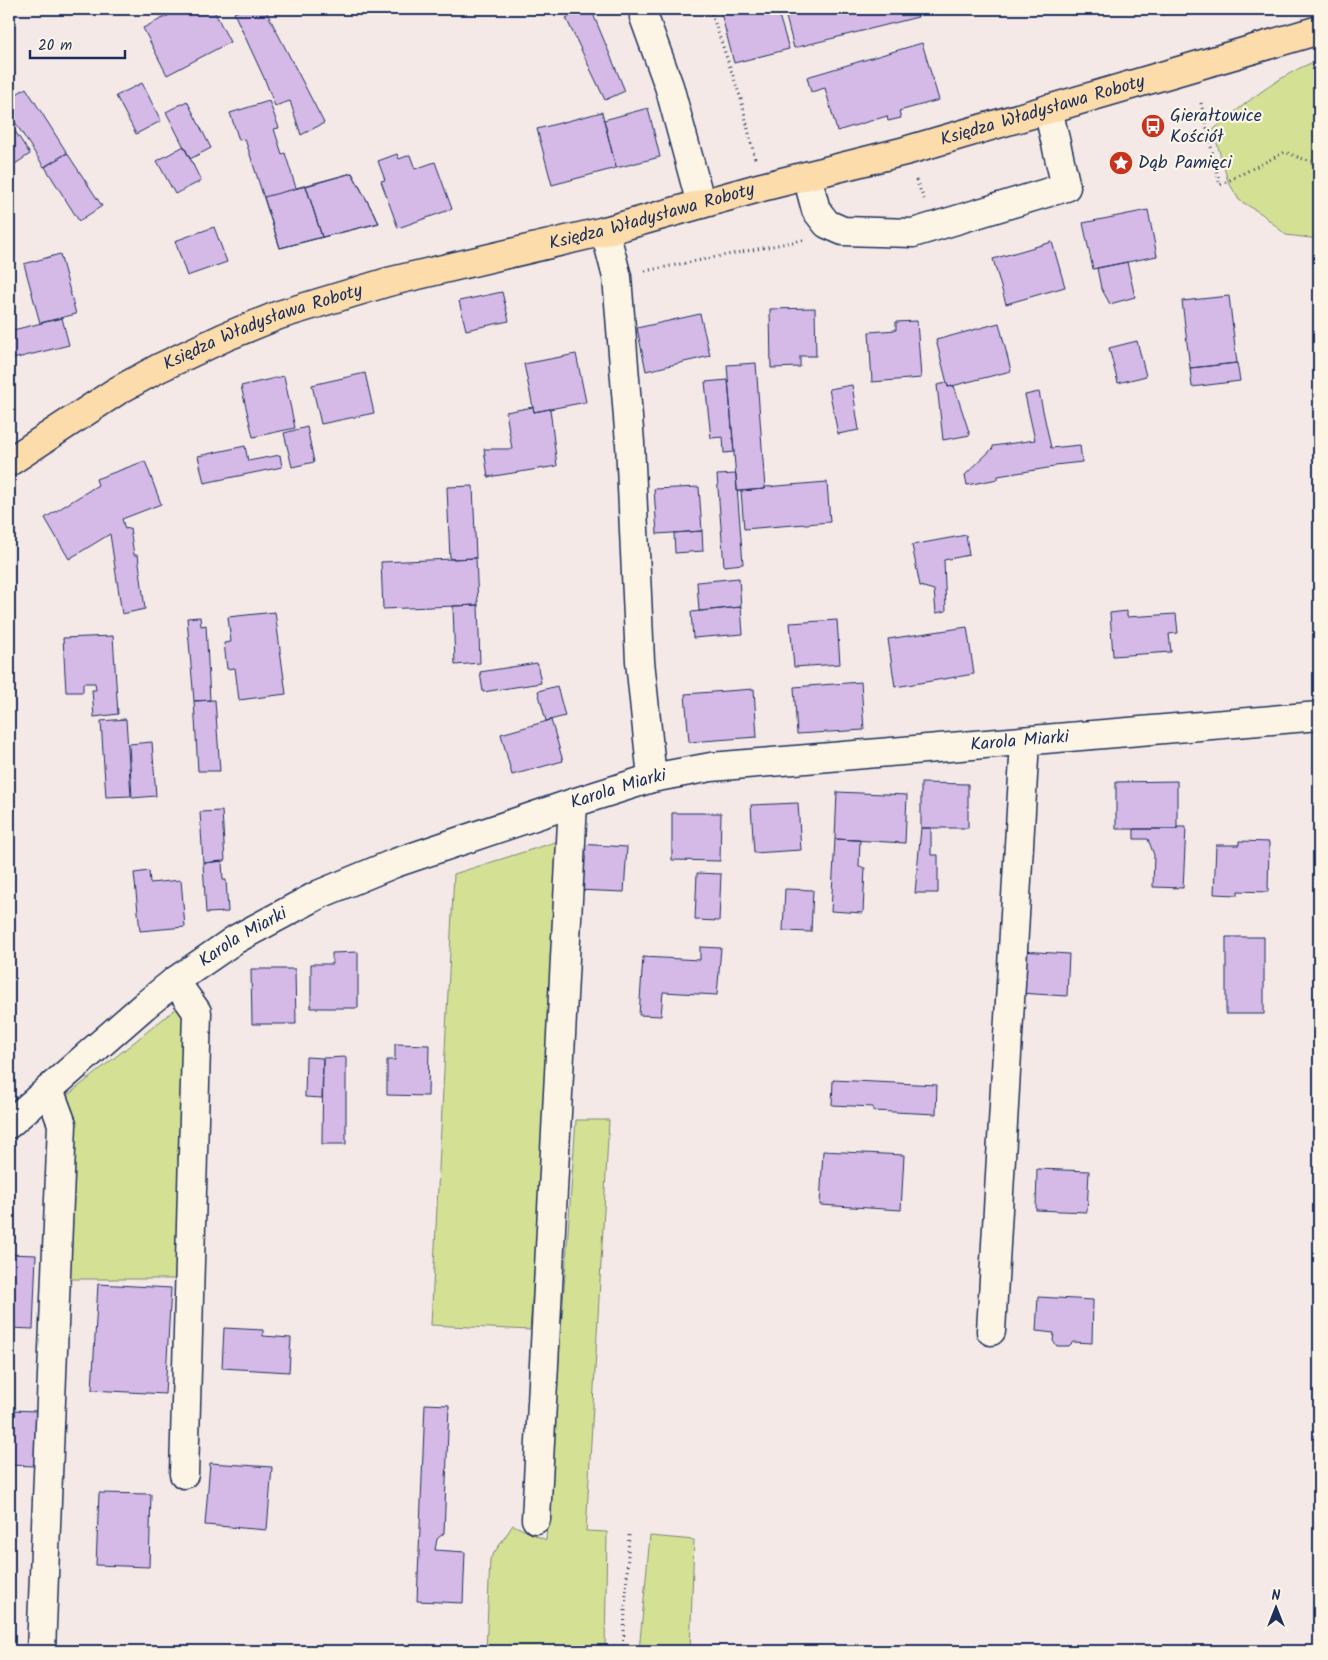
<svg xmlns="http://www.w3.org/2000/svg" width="1328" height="1660" font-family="Kalam,sans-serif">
<rect width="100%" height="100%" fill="#f4e9e6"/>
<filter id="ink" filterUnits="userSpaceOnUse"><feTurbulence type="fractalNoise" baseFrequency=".02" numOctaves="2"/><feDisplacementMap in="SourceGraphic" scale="10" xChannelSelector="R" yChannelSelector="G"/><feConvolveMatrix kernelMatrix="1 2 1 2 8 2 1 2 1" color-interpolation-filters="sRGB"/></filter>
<g filter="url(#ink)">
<path fill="#d4e194" stroke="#788879" d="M1319 60V239L1286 235 1262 214 1239 200 1228 181 1213 130C1244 104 1280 74 1319 60Z
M565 839 530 1330 431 1325 454 874Z
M178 1007 189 1015 181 1279H69L63 1099Z
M576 1120H609L586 1531 607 1532 605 1651H486L490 1559 513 1525 546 1540Z
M650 1536 694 1540 690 1651H639Z"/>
<path fill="#d5bae8" stroke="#1b2f5e" d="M181 9H213L230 42 167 75 143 28Z
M243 9H265L324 123 301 135 290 101 275 106 265 80 234 13Z
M585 9H591L625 91 605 100 566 18Z
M720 9H777L789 49 734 63Z
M784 9H916L918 17 794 48Z
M1161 9H1179L1163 15Z
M922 43 939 100 899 111 901 118 888 121 887 116 837 131 825 88 811 92 807 77Z
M142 83 161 121 136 134 116 96Z
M26 88 67 153 44 167 9 113V99Z
M187 101 211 148 190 159 166 112Z
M269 101 279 128 274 129 282 154 285 153 296 188 352 173 379 223 280 248 245 139 239 140 230 113Z
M648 108 660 157 616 168 604 120Z
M602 112 616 168 552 185 537 129Z
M9 122 30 154 9 168Z
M184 146 201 181 175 194 157 161Z
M67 153 102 206 79 221 45 167Z
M397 154 399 159 410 155 415 169 435 162 452 209 398 228 381 181 385 180 378 161Z
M352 173 379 223 322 237 306 186Z
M306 186 322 237 280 248 264 197Z
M1148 210 1157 256 1093 269 1083 223Z
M214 227 227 262 187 276 175 241Z
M1052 242 1065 287 1006 304 993 259Z
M60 254 76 314 40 323 24 264Z
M1127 262 1135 297 1110 304 1101 288 1097 268Z
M502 292 509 321 466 330 459 301Z
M1229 296 1237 363 1190 368 1182 301Z
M815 308 816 356H800V367L771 368 770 309Z
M700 314 710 356 646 371 637 328Z
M62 318 69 345 9 360V331Z
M917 321 921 378 872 382 869 332 896 330V322Z
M999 323 1011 371 948 387 936 340Z
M1137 341 1146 376 1118 383 1109 348Z
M576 354 586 402 534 412 524 364Z
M756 363 765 489 737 491 727 365Z
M1237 363 1240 381 1192 387 1190 368Z
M365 373 374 413 321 424 312 385Z
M284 376 295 428 253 437 241 386Z
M728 380 734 452 724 453 723 437 711 438 705 382Z
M947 383 948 387 954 386 970 435 943 440 937 385Z
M852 385 859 430 838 434 829 389Z
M1039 392 1051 448 1080 445 1082 462 1055 465 1054 467 998 476V479L967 485 965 475 993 448V446L1035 440 1025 395Z
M533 407 534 412 550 409 557 466 488 477 484 449H512L506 412Z
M307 427 314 462 292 467 284 433Z
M245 446 248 461 280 455 282 467 204 483 198 456Z
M145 461 161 504 122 519 125 529 130 528 134 555H138L145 609 122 614 110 534 69 559 45 518 98 485 96 479Z
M736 474 743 564 724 566 717 475Z
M827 482 830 522 744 529 741 491 765 489V487Z
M473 486 476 558 450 559 447 487Z
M699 487 702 531 657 534 654 489Z
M702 531 703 551 675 553 674 533Z
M966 535 969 555 944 560 946 611 936 613 934 590 920 586 912 545Z
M476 558 478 605 383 609 381 562Z
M739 578 741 607 699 611 697 582Z
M478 605 480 663 455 665 453 606Z
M741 607 743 634 693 638 691 612Z
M1127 611V617L1176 614 1178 633 1169 634 1171 652 1113 656 1110 613Z
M275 612 286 694 239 700 235 668 227 669 224 643 231 642 228 617Z
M200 617 201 626 206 625 210 700 194 701 187 618Z
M837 620 840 664 794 667 790 623Z
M967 627 974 674 895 687 888 639Z
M113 636 118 714 94 717 92 690H96L95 683H83V692H66L63 638Z
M537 663 541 683 483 692 480 672Z
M861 682 864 730 797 734 794 687Z
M557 686 565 716 546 721 538 691Z
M754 689 757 737 689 742 685 694Z
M215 700 220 771H198L194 701Z
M126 719 131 796 106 797 101 721Z
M551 720 563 761 512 775 501 734Z
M152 742 156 796 132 798 129 744Z
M1177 781V829H1116V782Z
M921 783 968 784V828H921Z
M837 792 907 795 905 843 835 839Z
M798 803 801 850 754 853 751 805Z
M222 811 225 861 203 863 200 812Z
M672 813H721L720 861 672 860Z
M1177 827H1186L1183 888 1153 887 1154 855 1148 839H1134V829H1177Z
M921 828H931V855H938V893H915Z
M835 839 860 840 859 867 865 868 863 913 831 911Z
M1239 841 1269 842 1268 892 1238 891V895L1214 894 1216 845H1239Z
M579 844 627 847 624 892 577 890Z
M222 861 223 880H226L228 912 206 913 203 863Z
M149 871 150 883 181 880 185 927 140 931 134 873Z
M697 873 721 874 719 921 695 920Z
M785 889 813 890 811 932 783 931Z
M1226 937H1264V1014H1226Z
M700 947 721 948 717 995 663 992 661 1016 639 1015 643 957 700 960Z
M1022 951 1069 954 1067 996 1019 993Z
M358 952V1008H311V964H332V953Z
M251 969H295L296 1024H252Z
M395 1044 429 1045 428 1096 387 1095V1060H395Z
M306 1057 323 1058 322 1098 305 1097Z
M346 1057V1144H322L323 1058Z
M833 1080 937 1085 936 1114 873 1111V1107L832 1105Z
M823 1151 904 1155 901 1210 820 1205Z
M1037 1169 1089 1171 1087 1212 1036 1210Z
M9 1254 36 1255 33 1329 9 1328Z
M98 1284 171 1288 165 1394 92 1390Z
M1038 1297 1093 1300 1092 1343 1073 1342 1069 1346H1057L1053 1341 1054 1333 1036 1331Z
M224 1328 263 1330V1336L291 1338 289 1372 222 1368Z
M425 1404 449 1405 444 1533 437 1539 435 1550 465 1552 463 1603 417 1601Z
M9 1410 37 1411 34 1466 9 1465Z
M210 1463 272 1467 267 1530 205 1525Z
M99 1493 151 1494 149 1567 96 1565Z"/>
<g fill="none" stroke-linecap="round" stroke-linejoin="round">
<g stroke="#1b2f5e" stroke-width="31">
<g id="minor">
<path d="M644 17 669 86 701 204"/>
<path d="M807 176 816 210 827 224 843 231 913 233 1066 187 1048 109"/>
<path d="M605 231 617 277 630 443 640 661 652 778"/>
<path d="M175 981 197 1012 184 1474"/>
<path id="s1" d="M9 1124 144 1006 175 981 236 939 320 894 395 863 573 803 652 778 711 767 1319 716"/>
<path d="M991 1331 1025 741"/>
<path d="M536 1519 573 803"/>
<path d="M41 1651 62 1124 49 1089"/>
</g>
</g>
<g stroke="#1b2f5e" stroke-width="31">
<g id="major">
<path id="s2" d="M9 462 117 391 159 368 225 337 279 315 388 282 605 231 762 187 905 151 1319 30"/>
</g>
</g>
<path stroke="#1b2f5e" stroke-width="3" stroke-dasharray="1 4" stroke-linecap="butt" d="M710 9 741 99 755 159
M1201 103 1220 185 1285 152 1319 165
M916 180 924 199
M645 271 803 240
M623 1651 629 1535"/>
<use href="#minor" stroke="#fcf5e5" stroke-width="28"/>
<use href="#major" stroke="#fddcac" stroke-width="28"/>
</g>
</g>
<defs>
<g id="bus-disc" transform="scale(1.25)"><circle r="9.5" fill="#c8321e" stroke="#fcf5e5"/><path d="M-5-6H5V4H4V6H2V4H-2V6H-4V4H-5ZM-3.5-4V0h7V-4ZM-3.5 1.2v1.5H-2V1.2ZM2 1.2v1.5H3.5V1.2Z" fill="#fff"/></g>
<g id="sight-disc" transform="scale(1.25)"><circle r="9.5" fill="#c8321e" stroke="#fcf5e5"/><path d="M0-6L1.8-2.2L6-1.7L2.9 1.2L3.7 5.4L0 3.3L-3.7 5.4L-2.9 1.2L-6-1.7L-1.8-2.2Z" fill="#fff"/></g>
</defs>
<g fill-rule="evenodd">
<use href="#bus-disc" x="1153" y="126"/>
<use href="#sight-disc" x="1121" y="163"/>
</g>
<g text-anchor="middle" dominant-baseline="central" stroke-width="4.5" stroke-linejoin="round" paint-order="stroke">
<g font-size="18" fill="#1b2f5e" stroke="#fcf5e5">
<text stroke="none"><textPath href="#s2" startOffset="1099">Księdza Władysława Roboty</textPath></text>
<text stroke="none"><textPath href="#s2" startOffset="694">Księdza Władysława Roboty</textPath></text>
<text stroke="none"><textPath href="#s2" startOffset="289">Księdza Władysława Roboty</textPath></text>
<text stroke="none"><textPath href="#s1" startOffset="1110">Karola Miarki</textPath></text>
<text stroke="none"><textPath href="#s1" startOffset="705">Karola Miarki</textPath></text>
<text stroke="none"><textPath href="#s1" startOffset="300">Karola Miarki</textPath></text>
</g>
<g font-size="18" fill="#1b2f5e" stroke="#fcf5e5" text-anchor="start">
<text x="1170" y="116">Gierałtowice<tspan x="1170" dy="21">Kościół</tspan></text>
<text x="1138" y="163">Dąb Pamięci</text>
</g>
</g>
<rect width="1328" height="1660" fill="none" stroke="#fcf5e5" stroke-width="30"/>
<rect x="15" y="15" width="1298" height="1630" fill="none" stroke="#1b2f5e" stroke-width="2" filter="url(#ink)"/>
<g transform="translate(1276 1608)" stroke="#fcf5e5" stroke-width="4" paint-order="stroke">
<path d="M0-4L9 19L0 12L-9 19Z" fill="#1b2f5e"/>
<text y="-8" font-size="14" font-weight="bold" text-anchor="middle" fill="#1b2f5e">N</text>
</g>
<path d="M30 50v8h95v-8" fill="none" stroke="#1b2f5e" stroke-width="2.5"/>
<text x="38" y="50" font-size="15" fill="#1b2f5e" stroke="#fcf5e5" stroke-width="4" paint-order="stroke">20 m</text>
</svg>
